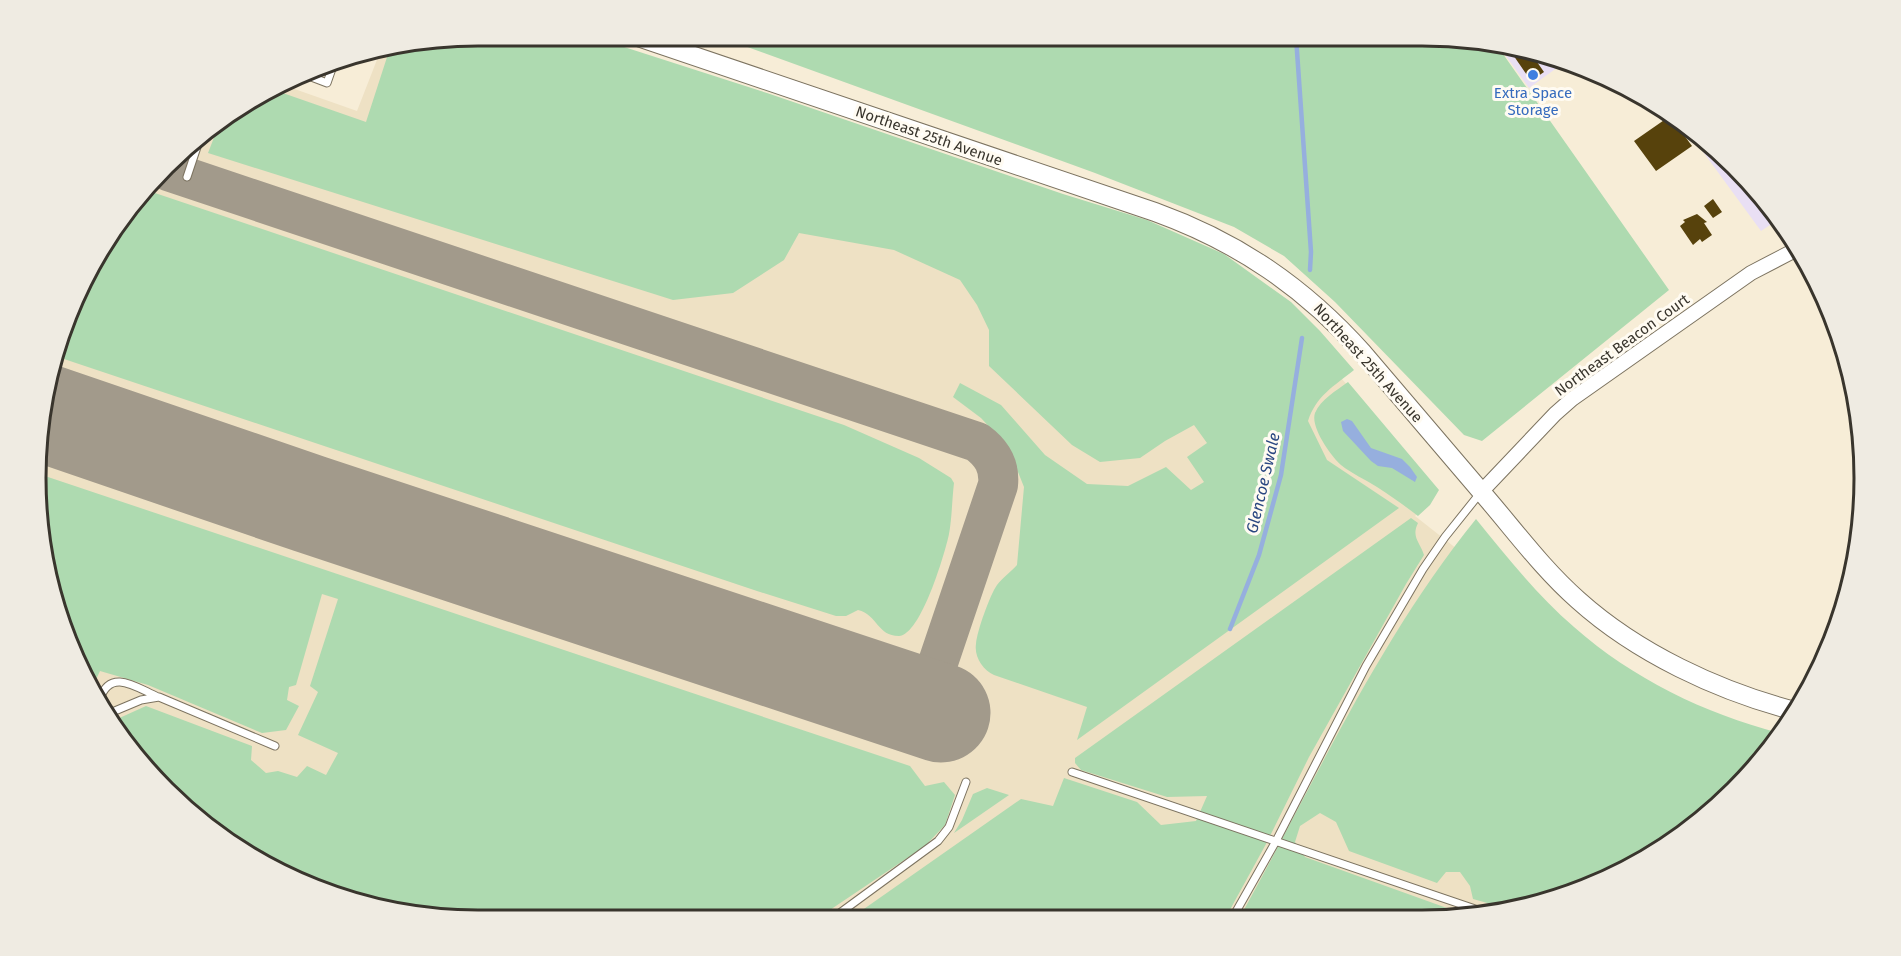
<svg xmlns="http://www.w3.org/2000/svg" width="1901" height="956" font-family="'Fira Sans',sans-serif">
<rect width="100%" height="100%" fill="#f7edd7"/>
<path fill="#e9dff4" d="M1498 45 1537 51 1565 62 1529 88Z
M1679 119 1692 127 1755 186 1779 219 1761 231Z"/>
<path fill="#eee1c4" d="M478 36 1342 379 1436 489 1428 504 1415 516 1527 604 1756 769 1669 845 1592 886 1480 916 449 919 364 905 283 875 166 791 81 673 40 535 45 391 70 309 110 233 209 128 286 86 357 111 380 52Z"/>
<path fill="#aedab0" d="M478 36H590L767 93 1063 194 1147 220 1224 254 1291 302 1320 331 1354 370C1334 386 1316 396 1308 421L1327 460 1399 508 1077 740 1087 707 994 675C983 670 974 657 976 644 977 631 990 595 997 585 1002 578 1011 572 1017 565L1024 487 1008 447 981 418 953 397 960 383 1001 405 1045 455 1087 484 1128 486 1166 467 1191 490 1204 482 1187 457 1207 443 1194 425 1165 441 1140 458 1100 462 1072 445 989 366V330L977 305 960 280 894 250 799 233 784 260 733 293 673 300 208 153 220 122 277 91 366 122 389 51Z
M717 36 1452 37 1496 44 1669 290 1482 441 1464 435 1335 302 1284 256 1234 227 1095 173Z
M149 191 844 425 919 458 951 478 954 483C952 499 952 518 949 534 945 553 921 635 899 636 877 636 878 615 858 610L846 616H836L757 591 55 356 70 309 110 233Z
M1348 382 1439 490 1430 505 1418 516C1405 506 1391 496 1377 487 1365 479 1352 474 1341 465 1331 456 1310 427 1315 413 1321 399 1336 391 1348 382Z
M42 475 910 766 925 786 944 782 955 795 945 825 925 846 818 918 449 919 364 905 283 875 166 791 115 720 146 706 252 746 251 760 266 773 278 771 297 777 307 766 326 775 338 753 298 735 318 692 310 686 338 599 322 594 296 685 289 687 287 700 299 706 286 730 262 733 148 685 100 671 92 688 81 673 40 535Z
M1411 518 1418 523C1411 537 1420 542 1424 555L1406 584 1309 757 1266 844 1226 917 851 918 1021 799 1053 806 1064 778 1137 802 1161 825 1196 821 1207 796 1167 797 1081 770 1075 763V758Z
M1476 519C1506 556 1537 595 1574 627 1633 679 1704 713 1779 733L1756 769 1669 845 1592 886 1509 909 1473 899 1470 886 1460 872H1446L1437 883 1349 851 1336 822 1320 813 1300 826 1295 842 1305 857 1458 912 1456 916 1240 917C1315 782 1378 640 1476 519Z
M987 788 1009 795 954 833 962 820 973 794Z"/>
<path fill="#96afde" d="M1347 419 1352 421 1371 448 1402 459 1410 467 1417 477 1415 482 1392 468 1378 466 1371 461 1343 431 1341 422Z"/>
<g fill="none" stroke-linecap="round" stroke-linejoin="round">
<path stroke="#96afde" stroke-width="4.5" d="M1296 37 1311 252 1310 270
M1230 629 1259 555 1281 475 1302 338"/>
<path stroke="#a29a8b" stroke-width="40" d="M168 171 977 442C992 453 1000 466 998 485L923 707"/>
<path stroke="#a29a8b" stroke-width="99" d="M44 413 310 504 941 713"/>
</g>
<path fill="#57420c" d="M1507 46 1528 49 1544 72 1531 81Z
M1670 116 1692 146 1656 171 1634 141Z
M1713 199 1722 212 1713 218 1704 206Z
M1697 214 1707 222 1704 223 1712 235 1702 242 1700 239 1693 245 1680 226 1685 222 1683 220Z"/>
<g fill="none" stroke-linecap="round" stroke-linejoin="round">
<g stroke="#7c7360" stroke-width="9">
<path id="service" d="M1542 53 1549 55
M306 75 327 83 335 60
M187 177 201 135
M100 699C110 668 136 687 156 696
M110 713 141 700 159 697 275 746
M1072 772 1484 912
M1473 916 1484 912H1497
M1233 917 1276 841 1366 666 1423 569 1445 537 1481 492
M833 918 938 841 949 827 966 782"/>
</g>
<g stroke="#7c7360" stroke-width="16">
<path id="minor" d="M1481 492 1555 414 1572 399 1751 273 1799 248"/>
</g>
<g stroke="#7c7360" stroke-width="20">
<path id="secondary" d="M635 36 1155 212C1238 242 1304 287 1363 353 1405 403 1448 452 1490 502 1518 535 1545 571 1578 600 1637 653 1718 691 1795 711"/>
</g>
<use href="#service" stroke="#fff" stroke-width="7"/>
<use href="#minor" stroke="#fff" stroke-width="14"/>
<use href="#secondary" stroke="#fff" stroke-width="18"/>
</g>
<circle fill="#3f7fe0" stroke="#fffbf2" stroke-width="2" cx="1533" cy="75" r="6"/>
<g text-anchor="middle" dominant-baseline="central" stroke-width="6" stroke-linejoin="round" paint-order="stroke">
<g font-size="15" fill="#366cbe" stroke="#fffbf2">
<text x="1533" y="93">Extra Space<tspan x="1533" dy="17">Storage</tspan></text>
</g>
<g font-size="15" fill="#39352d" stroke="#fffbf2">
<text transform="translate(929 136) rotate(19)">Northeast 25th Avenue</text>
<text transform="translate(1622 345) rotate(-36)">Northeast Beacon Court</text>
<text transform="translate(1368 363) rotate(48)">Northeast 25th Avenue</text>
</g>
<g font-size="16" font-style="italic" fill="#2a4781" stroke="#fffbf2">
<text transform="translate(1263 483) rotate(-77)">Glencoe Swale</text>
</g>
</g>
<path d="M0 0H1901V956H0ZM478 46H1422A432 432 0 0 1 1854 478V478A432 432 0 0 1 1422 910H478A432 432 0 0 1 46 478V478A432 432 0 0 1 478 46Z" fill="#efebe2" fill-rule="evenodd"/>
<path fill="none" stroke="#39352d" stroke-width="3" d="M478 46H1422A432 432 0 0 1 1854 478V478A432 432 0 0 1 1422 910H478A432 432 0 0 1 46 478V478A432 432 0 0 1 478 46Z"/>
</svg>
